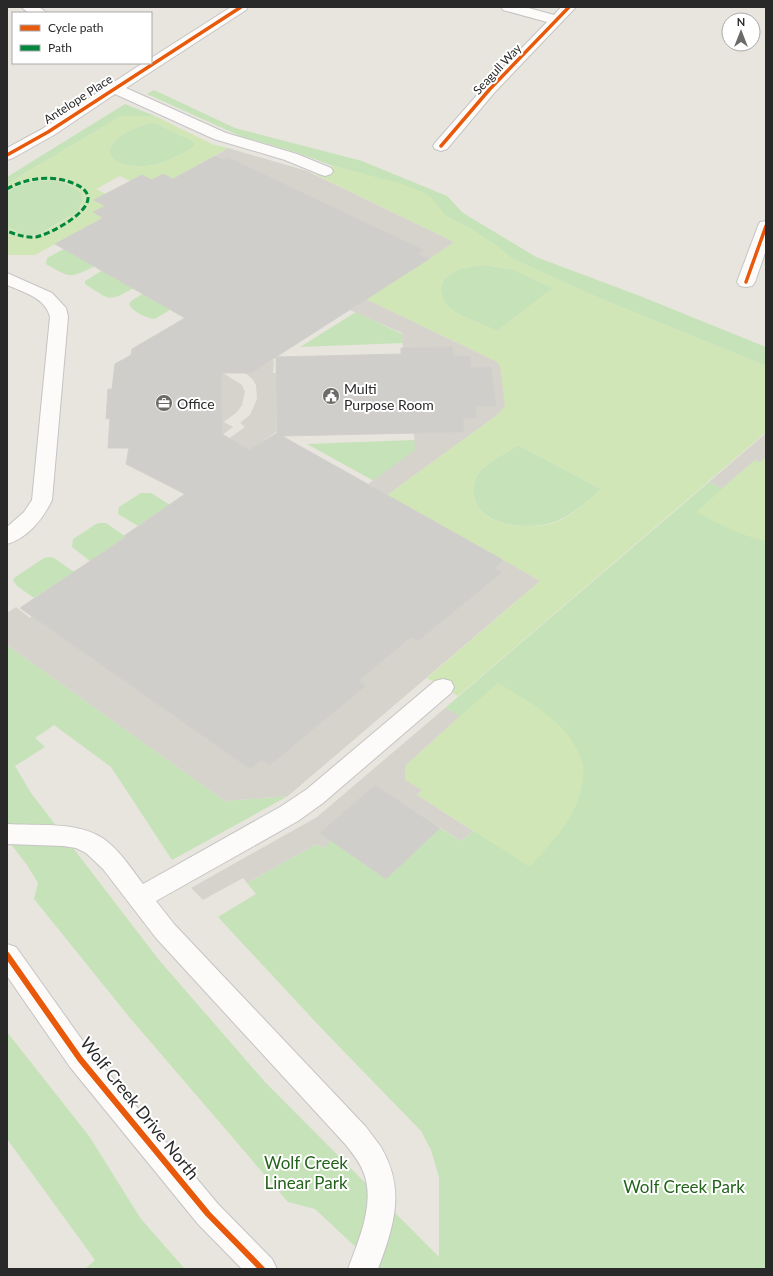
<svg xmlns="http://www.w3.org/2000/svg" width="773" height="1276" font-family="Lato,sans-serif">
<rect width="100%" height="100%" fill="#e8e5de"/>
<path fill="#c6e2b8" d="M154 90 235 128 362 161 447 196 463 213 536 257 640 296 766 347V366L592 295 511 258 498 247 471 229 364 174 333 166 298 153 240 136 147 94Z
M125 104 155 116H121L7 184V177Z
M150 123H155L191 140 194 143V146C189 151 181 154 175 157 160 165 145 168 128 165 101 160 107 142 127 132 135 128 142 125 150 123Z
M54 180C66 183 74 186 82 194L83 201 77 212 39 234 28 236 21 234 7 226V191C23 183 36 180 54 180Z
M64 249 95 266C69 279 70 278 46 264L47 258Z
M482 265 512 269 553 288 497 331C483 324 463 318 451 309 446 304 441 298 441 290 441 271 466 267 482 265Z
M103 270 134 288C106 303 111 300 85 284V281Z
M144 293 171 309 155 319C147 318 132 312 129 304L131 301Z
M356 312 402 334 403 343 300 347Z
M415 440 416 450 374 481 307 444Z
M518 445 601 489C586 502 570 518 551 523 526 530 473 526 474 491 474 485 474 479 478 474 487 462 505 454 518 445Z
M766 457V1269H379L315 1209 288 1202 130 1018 34 899 38 883 27 865 7 839V645L225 801 288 796 172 860 111 767 54 725 35 738 45 747 15 766 31 793 159 960 265 1082 439 1257V1177L431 1150 421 1131 323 1030 218 917 256 894 247 883 317 844 323 848 332 841 386 879 440 828 461 841 473 831 422 790 405 780 459 716 445 708 709 482 722 488 755 460 760 462Z
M141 493H151L170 505 138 526 118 514 119 507Z
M100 523H106L126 537 90 561 72 547 73 539 96 524Z
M49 557 54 558 74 572 34 598 17 586 13 580 14 578 44 558Z
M7 1032 89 1136 141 1219 185 1269H85L95 1260 7 1139Z"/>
<path fill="#d0e6b6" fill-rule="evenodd" d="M121 116H155L212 144 228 148 173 179 152 180 142 175 130 181 120 176 96 189 106 194 105 206 93 212 103 218 35 255H7V226C15 231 24 237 33 236 40 235 72 216 77 211 82 206 83 200 82 194 61 173 31 179 7 191V184ZM150 123H155L191 140 194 143V146C189 151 181 154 175 157 160 165 145 168 128 165 101 160 107 142 127 132 135 128 142 125 150 123Z
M333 166 399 183 423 192 431 197 446 216 471 229 498 247 511 258 592 295 766 366V432L458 696 427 678 540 581 387 495 497 415 500 366 497 362 366 299 454 242 316 175ZM482 265 512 269 553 288 497 331C483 324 463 318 451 309 446 304 441 298 441 290 441 271 466 267 482 265ZM518 445 601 489C586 502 570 519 550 524 525 529 473 527 474 491 474 485 474 479 478 474 487 462 505 454 518 445Z
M766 457V541C741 536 719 524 696 512L755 460 760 462Z
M498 683C529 702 565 720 579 754 580 758 583 762 583 765 585 780 580 796 574 810 564 831 545 849 530 867L417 795 422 790 405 780 406 765 460 716Z"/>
<path fill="#d6d3cd" d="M228 148 307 171 454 242 429 259 418 254 424 250 227 158 223 160 215 156Z
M366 299 497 362 500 366 505 406 497 415 387 495 368 484 415 450 414 433 464 432 463 418H477L475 406H495L491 367H471L453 356 452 347 403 348 402 333 350 310Z
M264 355 274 361 273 373H276V432L230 464 228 439 245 427 240 423 250 415 257 399 256 385 253 380 248 375 237 370Z
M208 371 223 373 242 385 245 392 242 405 237 412 224 422 233 427 222 435 206 426Z
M766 433V457L760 462 755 460 722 488 709 482Z
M181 512 401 646 411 637 418 641 501 572 494 568 503 560 540 581 288 796 225 801 7 645V613L16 607 30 618 32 616 250 769 261 760 270 765 366 686 357 681Z
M445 708 460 716 406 765 405 780 422 790 417 795 473 831 461 841 375 785 320 833 332 841 323 848 317 844 247 883 243 878 203 900 191 888 317 817Z"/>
<path fill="#d0ceca" stroke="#d2d0cb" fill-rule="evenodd" d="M215 156 223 160 227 157 424 250 418 254 429 259 276 357 401 354V348L452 347 453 356H470L471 367H491L496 406H475L477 418H463L464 432 282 436 503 560 494 568 502 572 418 641 411 637 358 681 366 686 270 765 261 760 250 769 20 608 126 537 124 536 185 494 126 464 129 448H108L110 418 106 419 108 389H112L115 364 131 355 132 349 185 318 55 244 103 218 93 212 105 206 94 200 142 175 152 180 163 174 173 179ZM276 357 277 433 249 450 222 434 221 373H251Z
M375 785 440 828 386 879 320 833Z"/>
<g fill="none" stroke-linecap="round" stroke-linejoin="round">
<g stroke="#c5c4c4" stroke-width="2">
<path id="minor" d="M21 7H39L47 13H29Z
M231 7H248L246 10 126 88 226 133 297 154 331 168 333 171 331 174 325 176 319 174 285 160 214 139 115 94 54 135 13 158 7 160V148L42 129 143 63H151V58Z
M501 7H525L554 15 561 7H576L494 93 447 149 441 151 435 149 433 146 435 143 484 87 547 22 503 10Z
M766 221V250L755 282 752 286 746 287 740 286 737 282 758 226 760 222Z
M7 273 52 293 66 308 68 317 52 500C43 519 28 538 7 544V527L24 512 32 500 50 317C46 298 23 292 7 285Z
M443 679 451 681 454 687 451 693 323 803 298 821 156 901 174 924 366 1127C371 1134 376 1140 381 1147 406 1190 394 1226 378 1269H348C359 1239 376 1202 363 1171 359 1161 352 1153 346 1145L156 938 103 869 86 853 76 848 63 846 7 844V824C37 826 78 821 104 839 120 851 131 868 143 884L280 807 307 789 435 681Z
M7 944 16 947 90 1051 218 1204 272 1259 277 1269H242L198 1224 70 1067 7 976Z"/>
</g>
<use href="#minor" fill="#fcfbfa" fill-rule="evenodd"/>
<path stroke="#00873e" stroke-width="3" stroke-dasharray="6 3" stroke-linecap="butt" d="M7 189C28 177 55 174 77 185 82 187 88 192 88 198 88 214 50 234 36 237 26 238 17 235 7 231"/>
<g stroke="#fff" stroke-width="5.5">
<path id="cycleway-far1" d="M441 146 489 90 569 7
M7 155 48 132 241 7
M746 282 766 226"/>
</g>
<g stroke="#fff" stroke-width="8">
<path id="cycleway" d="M7 955 80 1059 208 1214 262 1269"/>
</g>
<use href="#cycleway-far1" stroke="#e8590c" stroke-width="3.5"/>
<use href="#cycleway" stroke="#e8590c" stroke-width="6"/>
</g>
<defs>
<g id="civic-disc" transform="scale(0.9)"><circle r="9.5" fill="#6c6b68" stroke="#fff"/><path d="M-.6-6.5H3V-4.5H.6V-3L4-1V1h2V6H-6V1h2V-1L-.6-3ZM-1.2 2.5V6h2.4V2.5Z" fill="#fff"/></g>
<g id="office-disc" transform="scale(0.9)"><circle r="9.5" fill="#6c6b68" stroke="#fff"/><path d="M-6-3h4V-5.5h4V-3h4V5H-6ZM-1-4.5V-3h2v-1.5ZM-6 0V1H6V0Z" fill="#fff"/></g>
</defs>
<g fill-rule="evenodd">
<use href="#civic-disc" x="331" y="396"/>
<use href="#office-disc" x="164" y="403"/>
</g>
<g text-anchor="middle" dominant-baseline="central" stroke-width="4" stroke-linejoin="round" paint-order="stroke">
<g font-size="12" fill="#292929" stroke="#fff">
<text transform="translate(497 69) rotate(-47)">Seagull Way</text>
<text transform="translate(78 99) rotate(-33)">Antelope Place</text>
</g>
<g font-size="14" fill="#292929" stroke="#fff" text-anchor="start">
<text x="344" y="388">Multi<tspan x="344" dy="16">Purpose Room</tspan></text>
<text x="177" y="403">Office</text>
</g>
<g font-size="17" fill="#292929" stroke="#fff">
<text transform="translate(140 1108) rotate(51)">Wolf Creek Drive North</text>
</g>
<g font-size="17" fill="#24631c" stroke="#fff">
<text x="306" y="1162">Wolf Creek<tspan x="306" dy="20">Linear Park</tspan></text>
<text x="684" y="1186">Wolf Creek Park</text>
</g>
</g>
<rect width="773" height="1276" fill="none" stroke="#292929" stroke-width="16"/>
<rect x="12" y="12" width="140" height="52" fill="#ffffff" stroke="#a9a9a9"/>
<rect x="20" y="25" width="20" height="6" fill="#e8590c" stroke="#a9a9a9"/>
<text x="48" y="32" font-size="12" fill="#292929">Cycle path</text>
<rect x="20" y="45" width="20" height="6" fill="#00873e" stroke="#a9a9a9"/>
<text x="48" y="52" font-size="12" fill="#292929">Path</text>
<g transform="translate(741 32)"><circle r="19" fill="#ffffff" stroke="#a9a9a9"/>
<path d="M0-3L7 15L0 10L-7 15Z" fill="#6c6b68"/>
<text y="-6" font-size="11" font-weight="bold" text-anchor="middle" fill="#292929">N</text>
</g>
</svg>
